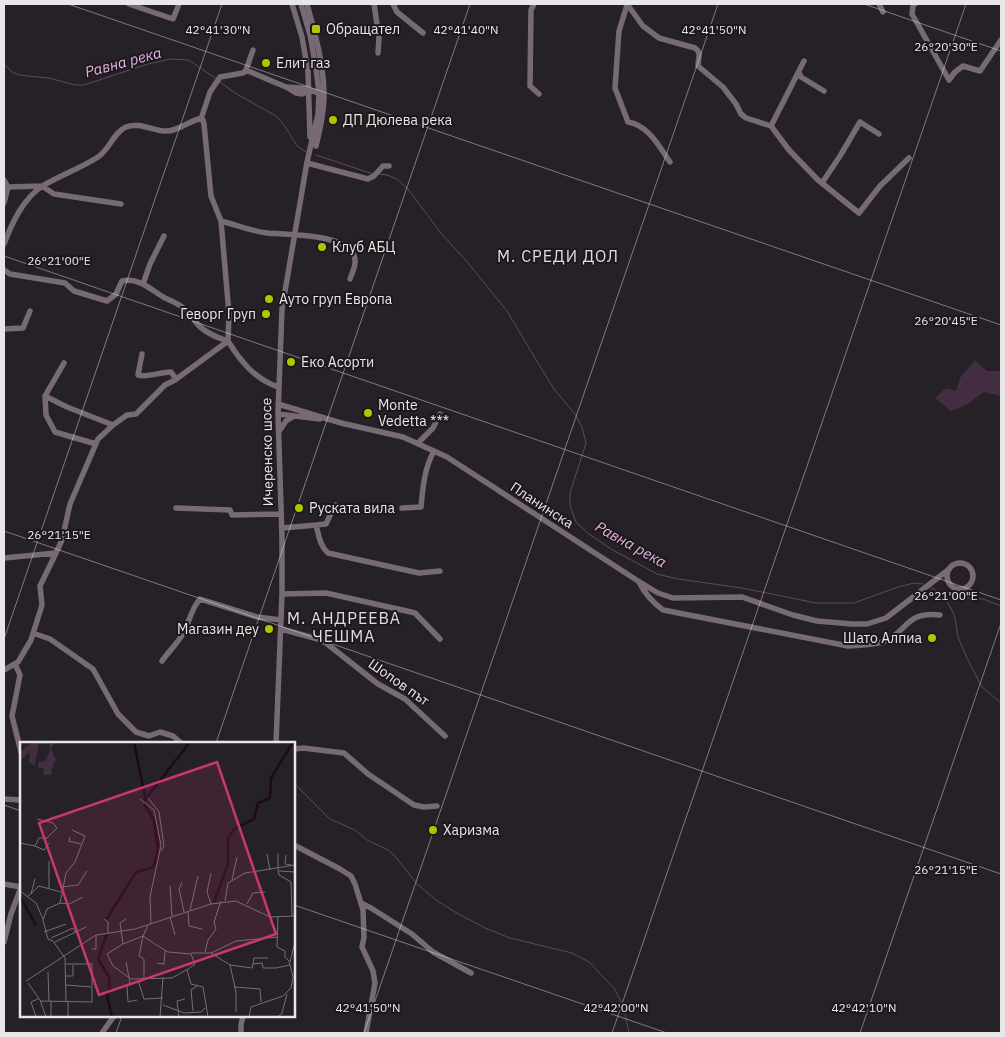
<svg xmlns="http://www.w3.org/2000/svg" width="1005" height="1037" font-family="'IBM Plex Sans',sans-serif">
<rect width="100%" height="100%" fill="#262126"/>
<path fill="#422d42" d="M975 360 987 371H1000L1001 373V396L984 392 966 405 951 411 935 398 946 388 956 391 960 378Z"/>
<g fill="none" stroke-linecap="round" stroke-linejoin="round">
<path stroke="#5c4b5c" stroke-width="1" d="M4 64 12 72 19 75 49 78 75 85H84L148 64 170 59 189 60 215 78
M220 82 235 93 276 116 284 125 297 146 306 152
M316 155 373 174
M379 174 387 175 397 179 408 189 440 232 469 264 507 311 541 368 554 389 575 414 582 427 586 443 570 493V506L576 522 589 534 611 549 657 574 678 579 742 588 816 603H854L898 587 914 583 923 584
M931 588 940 592 951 608 955 618 958 637 966 656 982 687 1001 703
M944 596 983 599 1001 606
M294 783 330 819 355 830 367 840 388 850 395 856 417 884 436 900 455 912 485 928 510 938 572 953 589 962 614 988 623 1005 629 1033"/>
<path stroke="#776a76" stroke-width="5.5" d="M129 4 173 19 179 4
M292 4 302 37 308 71 310 137
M307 4C315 33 324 65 324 96 324 113 320 130 316 146
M374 4 379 38 378 53
M393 4 397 12 423 33
M534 4 531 10 530 86 539 94
M627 4 643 26 659 38 695 48C702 53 698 58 698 66L723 87 736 104 741 114 746 118 771 126 789 150 818 180 859 213 880 186 909 158
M879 4 883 12
M915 4 913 6 912 14 949 80 955 72 963 66 980 71 1001 40
M627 5 619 31 615 88 628 122C648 125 659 146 670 162
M253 50 246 70 286 87 296 93 302 94 309 91
M799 73 801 77 824 91
M286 87 302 88 319 93
M201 119 210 92 220 77 243 73 246 70
M771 126 804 61
M307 163 368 179 374 176 383 166H389
M4 180 8 187 42 186 54 194 121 204
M822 183 840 156 860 122 879 134
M4 203 8 187
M4 244C12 223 23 198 44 185 61 175 81 168 98 157 109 150 114 132 126 127 138 122 152 130 164 131 177 132 187 122 199 119L203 120 204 124 211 196 221 221
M4 270 10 274 65 283 74 291 107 301 116 294 122 281C139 277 151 290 165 298 172 301 179 304 185 309 189 312 192 317 195 321 203 332 215 337 228 341L229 314 221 221C236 225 251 231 267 233 285 235 353 233 355 260 356 266 352 273 350 279
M143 284 150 264 164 236
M4 329 23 328 30 311
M142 354 138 375C146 378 161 372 171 372L176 379
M64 363 45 396 67 407 113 425
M45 396 46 415 55 432 96 444
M278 404 341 423 403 437 447 457 638 581 658 593 673 598 742 597 793 615 817 621 852 624H867L886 618 948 570
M278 414 320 419
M280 430 286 421 294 416
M418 443 433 428 440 414
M176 508 230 510 232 515 281 514
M402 508 421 507C423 487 424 469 434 451
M316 525 326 524 335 505
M282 528 316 525C319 536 320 546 328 553L419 573 440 571
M4 558 56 553 62 540 70 504 98 439 113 425 127 415 136 414 165 385 175 380 228 341C241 362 255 379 278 387
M947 576a13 13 0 1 1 26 0a13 13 0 1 1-26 0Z
M639 582C645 594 652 602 663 610L848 646C860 645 872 645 883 642 909 632 904 611 940 615
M282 594 326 593 411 612 415 613 440 639
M281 629 318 639 326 643 378 684 405 699 445 736
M33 633 50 639 93 669 118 714 136 732 149 736 160 732 173 736 181 743
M162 661C169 651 178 643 184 632 190 620 191 609 200 599L257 617 281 620
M15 664 20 675 12 716 21 752
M4 670 18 662 31 640 42 605 40 586 56 553
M276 743 282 594V538L278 414 282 309 307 162 318 114 319 93 316 68 310 35 301 4
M294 749 303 748 344 753 368 774 414 805 424 807 437 806
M4 799 21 800
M294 845 340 869 351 876 355 884 363 910 364 937 362 947 373 971 375 983 366 1033
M4 884 21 887
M361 903 371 908 412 934 433 952 471 973
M4 942 11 914 21 887
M102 1033 114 1016
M241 1033V1025L243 1016"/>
</g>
<path fill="none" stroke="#e9e6e9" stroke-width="1" stroke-opacity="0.45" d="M68 4 1001 325M864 4 1001 51M4 256 1001 600M4 531 1001 874M4 639 222 4M216 743 470 4M4 805 21 811M294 905 667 1033M116 1033 122 1016M364 1033 718 4M612 1033 966 4M860 1033 1001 623"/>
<g fill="#b0c500" stroke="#1d181c" stroke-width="2">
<rect x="311" y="24" width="10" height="10" rx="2.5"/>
<circle cx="266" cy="63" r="5"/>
<circle cx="333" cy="120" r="5"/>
<circle cx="322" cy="247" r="5"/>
<circle cx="269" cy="299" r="5"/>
<circle cx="266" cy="314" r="5"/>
<circle cx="291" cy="362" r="5"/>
<circle cx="368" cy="413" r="5"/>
<circle cx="299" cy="508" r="5"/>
<circle cx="269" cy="629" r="5"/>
<circle cx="932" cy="638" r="5"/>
<circle cx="433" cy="830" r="5"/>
</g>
<g text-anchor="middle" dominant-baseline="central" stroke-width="4" stroke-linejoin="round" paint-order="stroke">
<g font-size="14" fill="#e9e6e9" stroke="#1d181c" text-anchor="start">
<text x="326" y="29">Обращател</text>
<text x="276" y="63">Елит газ</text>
<text x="343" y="120">ДП Дюлева река</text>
<text x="332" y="247">Клуб АБЦ</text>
<text x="279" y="299">Ауто груп Европа</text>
<text x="256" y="314" text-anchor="end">Геворг Груп</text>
<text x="301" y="362">Еко Асорти</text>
<text x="378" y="405">Monte<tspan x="378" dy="16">Vedetta ***</tspan></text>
<text x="309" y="508">Руската вила</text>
<text x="259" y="629" text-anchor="end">Магазин деу</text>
<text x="922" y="638" text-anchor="end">Шато Алпиа</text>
<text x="443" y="830">Харизма</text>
</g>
<g font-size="14" fill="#e9e6e9" stroke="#1d181c">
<text transform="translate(267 452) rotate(-91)">Ичеренско шосе</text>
<text transform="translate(542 505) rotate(33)">Планинска</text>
<text transform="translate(399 682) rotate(35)">Шопов път</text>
</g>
<g font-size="15" font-style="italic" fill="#e5b3e4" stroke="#1d181c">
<text transform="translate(123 62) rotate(-15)">Равна река</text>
<text transform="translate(631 544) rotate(29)">Равна река</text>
</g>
<g font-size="16" letter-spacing="1" fill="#e2dce2" stroke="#1d181c">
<text x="558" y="256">М. СРЕДИ ДОЛ</text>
<text x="344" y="618">М. АНДРЕЕВА<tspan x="344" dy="18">ЧЕШМА</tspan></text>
</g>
</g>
<g transform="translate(20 742)">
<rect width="275" height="275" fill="#262126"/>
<path d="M12 0H19L15 24 9 20 10 9 0 19V10ZM19 0H35L31 7 37 20 34 19 31 33H24L23 26H18V20H24L30 10 29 1 22 3Z" fill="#422d42"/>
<path fill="none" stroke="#1f081f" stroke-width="2.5" d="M114 0 125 55M124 59 170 0M0 155 16 183M194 160 208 122V96L214 87 234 77 238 61 250 56 251 36 273 0M86 178 116 130 132 126 135 121 138 107 134 78 124 62M87 192 78 217 89 235 90 247 87 254 92 275"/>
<path fill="none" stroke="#747074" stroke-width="1" d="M128 56 139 70 144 104 141 109M120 57 134 68 141 103 130 155 131 182M50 95 49 99 61 102M0 101 15 104 19 96H27L37 86 33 81 17 77M15 104 24 108 29 101M258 111V128M247 112 250 128M266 113 265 122 271 123M258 128 259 133 271 140 272 174M259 129 275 130M212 138 217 115M162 140 159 147 164 170M150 144 152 174M42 145 58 143 67 129M29 147V119M0 149 16 161 23 177M11 152 15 137M7 155 19 144 41 150M205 159 208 141 225 131 275 123M40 161 49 162 63 155M191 162 187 150 191 131M227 162 233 151 245 150M170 168 178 134M168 169 169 184 182 187M150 175 155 193M84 177 88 180V191M106 177 100 181 103 202 123 194M128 183 123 194 135 202 148 210 171 212 175 222 167 228 171 242 183 245 188 275M24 190 46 182M123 194 119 214 124 217V237M31 196 53 186 55 190M35 200 66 185M103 202 87 212 93 224 111 237 152 236 168 227M72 207H76V193M185 210 188 198 196 187 194 180 201 159M171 211H191L210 223 216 250V270M191 211 216 199 258 195M106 220 110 241 107 244 108 260 117 258M270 220 275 200M137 221 144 222 145 209M233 222 234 216H248M210 223 232 226 233 222 242 221 243 226H256L270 223M28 230 29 259M46 234H53V223M118 238 124 257 143 256M6 239 76 193 115 187 191 162 216 159 250 175 275 174M8 241 20 258 26 275M46 243 71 245M214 245 240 247 241 260M21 259 72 260V222H46M46 259 45 216 33 199 28 197 23 178 27 167 40 161 46 131 55 120 65 94 52 88M48 259V275M143 263 164 271 181 270 185 266M173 269 171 248 177 244M16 275 11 260 18 257M31 275V259M140 275 143 235M159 275 157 259 165 257M229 275 231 265 263 254 271 246 273 235 269 219 265 215V209L257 205 258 175M258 275 262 271 267 252"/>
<path fill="#c83770" fill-opacity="0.15" stroke="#c83770" stroke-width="2.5" d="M197 20 256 192 79 253 19 81Z"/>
<rect width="275" height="275" fill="none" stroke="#e9e6e9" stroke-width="2.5"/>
</g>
<g font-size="12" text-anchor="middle" fill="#e9e6e9" stroke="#1d181c" stroke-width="4" stroke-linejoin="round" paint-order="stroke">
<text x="218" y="34">42°41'30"N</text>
<text x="466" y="34">42°41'40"N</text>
<text x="714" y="34">42°41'50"N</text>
<text x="946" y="51">26°20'30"E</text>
<text x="59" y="265">26°21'00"E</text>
<text x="946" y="325">26°20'45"E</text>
<text x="59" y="539">26°21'15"E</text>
<text x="946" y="600">26°21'00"E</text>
<text x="946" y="874">26°21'15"E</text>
<text x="368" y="1012">42°41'50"N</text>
<text x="616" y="1012">42°42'00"N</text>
<text x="864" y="1012">42°42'10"N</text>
</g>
<rect width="1005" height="1037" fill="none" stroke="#e9e6e9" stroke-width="10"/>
</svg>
